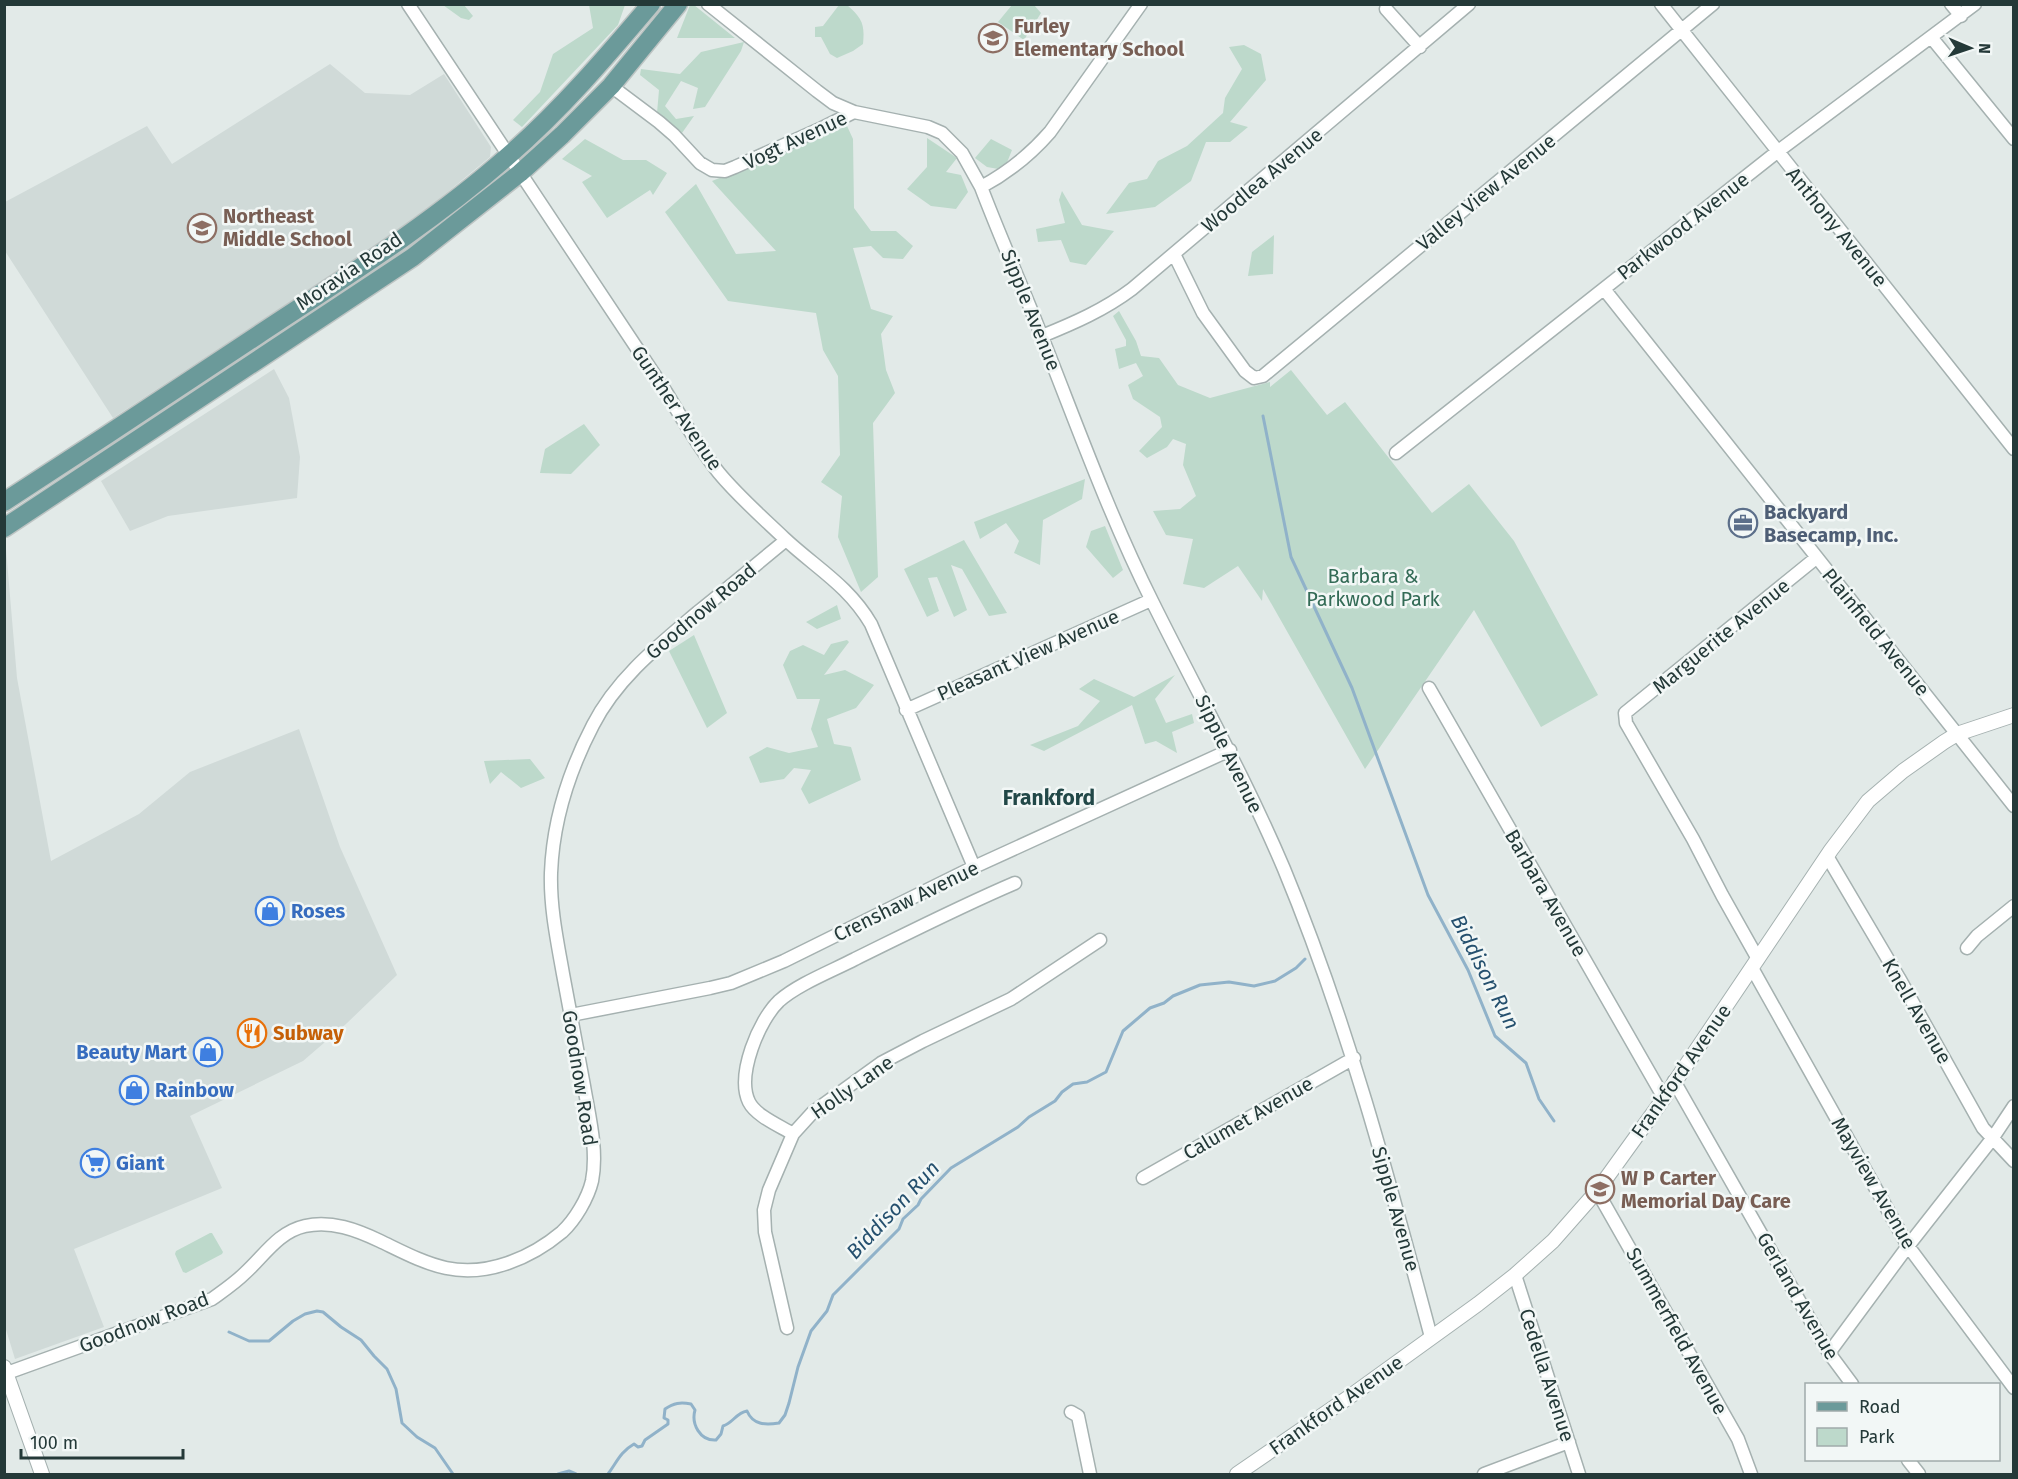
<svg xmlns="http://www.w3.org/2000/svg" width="2018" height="1479" font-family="'Fira Sans',sans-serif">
<rect width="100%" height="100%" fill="#e2eae8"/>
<path fill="#d0dad8" d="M330 64 365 93 410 95 444 74 491 147 490 157 432 205 364 253 113 418 5 251V202L147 126 172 164Z
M274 369 289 398 300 457 297 498 168 516 130 531 101 481Z
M5 549H6L17 678 51 861 139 814 190 772 299 729 340 847 397 975 346 1024 303 1061 190 1116 222 1188 74 1249 104 1327 15 1359 4 1323Z"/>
<path fill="#bdd9cb" d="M694 4V5L735 38H677L690 5Z
M443 5H464L473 16 469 20 461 18Z
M589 5H625L618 25 522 127 513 120 540 92 553 54 593 28Z
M839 5H847C862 18 865 24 863 44L853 51 837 58 830 54 821 37H815V27L823 26Z
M1012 5H1034L1041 13 1024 40 998 22Z
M744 42 741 51 705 107 693 109 698 88 681 81 665 106 676 119 694 116 682 133 657 113 659 90 640 75 641 69 680 74 701 52Z
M1244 45 1261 54 1266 80 1230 122 1248 127 1230 142H1206L1191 181 1155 207 1106 214 1129 183 1147 179 1158 161 1187 146 1223 113 1225 98 1242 69 1229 47Z
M847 126 853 139 854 208 871 231H896L913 246 903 259 883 258 871 246 853 248 871 309 893 316 881 334 886 370 895 393 873 423 878 577 861 592 838 537 842 496 821 482 840 455 838 376 823 350 816 313 728 301 665 212 696 184 736 254 776 251 712 181Z
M927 138 957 158 946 172 961 175 968 192 956 209 931 206 907 189 927 167Z
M585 139 623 160H646L667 173 653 195 650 190 607 218 582 182 592 176 562 159Z
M991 139 1012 150 1004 170 987 167 975 158Z
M1062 191 1082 225 1114 231 1086 265 1070 262 1061 240 1038 242 1036 229 1065 223 1059 200Z
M1274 235 1273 274 1248 276 1252 252Z
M1119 311 1136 341 1141 356 1159 358 1178 385 1210 398 1270 382V387L1291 370 1327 415 1345 402 1432 513 1469 484 1514 541 1598 695 1541 727 1474 610 1365 769 1263 589 1262 601 1238 566 1204 588 1183 584 1193 539 1166 535 1153 511 1180 509 1196 496 1183 465 1186 444 1173 439 1167 447 1147 458 1139 451 1162 427 1160 417 1133 399 1128 385 1143 376 1136 363 1119 369 1115 349 1126 346V340L1113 316Z
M584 424 600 445 571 474 540 473 545 449Z
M1085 479 1082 499 1043 520 1040 565 1014 553 1019 541 1006 523 980 539 974 522Z
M1105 526 1123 570 1113 578 1086 547 1091 531Z
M964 540 1007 613 989 616 962 569 951 565 967 610 954 617 937 577 928 578 939 611 927 617 904 569Z
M837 605 841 619 817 629 806 622Z
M694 635 727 713 707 728 669 651Z
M847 640 849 642 824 675 845 670 874 685 856 708 827 719 834 744 851 747 861 780 809 804 801 789 811 770 794 768 784 779 760 783 749 757 767 747 789 753 818 747 811 729 820 699H797L783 665 790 651 803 645 824 655 831 644Z
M1175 675 1155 699 1166 723 1192 714 1194 723 1172 732 1177 753 1156 741 1145 744 1132 705 1044 751 1030 745 1078 726 1100 701 1079 689 1094 679 1134 697Z
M530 759 545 778 521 788 501 772 490 784 484 761Z
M210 1233H212L223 1252 222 1254 186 1273 183 1272 175 1254 176 1251Z"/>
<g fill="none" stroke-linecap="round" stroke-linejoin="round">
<path stroke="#90b2c9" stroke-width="3" d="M1263 416 1291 557 1352 688 1428 895 1468 970 1495 1036 1526 1063 1539 1099 1554 1121
M229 1332 249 1341H269L293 1321 305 1314 317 1311 323 1312 341 1327 361 1340 374 1356 387 1369 396 1389 402 1423 417 1437 435 1448 453 1474
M558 1474 569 1471 576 1474
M608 1474C617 1462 620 1452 634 1444L638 1447 642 1446 645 1440 668 1424V1420L664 1418 665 1409C674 1403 680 1402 691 1404L695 1410C691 1424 700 1441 716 1440L721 1434 723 1426C733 1423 736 1413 747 1411 753 1425 765 1425 779 1423L785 1415 789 1403 798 1367 811 1331 827 1311 833 1295 899 1229 903 1219 918 1205 921 1199 951 1168 1018 1127 1029 1117 1055 1101 1062 1092 1073 1084 1087 1082 1106 1072 1123 1031 1150 1008 1164 1003 1173 996 1200 985 1229 982 1254 986 1275 981 1296 968 1305 959"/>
<g stroke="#a5b1b0" stroke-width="15">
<path id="minor" d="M408 4 666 392C683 420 699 448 719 473 738 496 762 517 784 538 816 568 848 585 871 624L974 867
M708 4 817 91 833 103 854 112
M1661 4 2014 449
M1951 4 1961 16
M1386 9 1420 47
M1931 37 2014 139
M611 86 659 122 674 135 700 163 712 170 725 171 735 167 822 128 854 112 928 127 942 133 962 153 981 187C1000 237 1022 286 1042 337 1077 425 1109 515 1152 601 1196 690 1245 777 1284 869 1347 1021 1389 1179 1431 1337
M981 187C1009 172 1030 155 1050 132L1141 4
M1174 254 1203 313 1245 371 1254 378 1263 376 1713 4
M1604 289 2014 806
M1042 336C1074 323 1104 310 1132 289L1469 4
M1396 453 1777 152 1975 4
M1429 688 1664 1098
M906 710 1151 600
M1827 856 1899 978 1983 1128 2014 1161
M1967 948 1977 936 2014 906
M1758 959 1722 895 1693 839 1626 723 1625 713 1816 558
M1752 968 1908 1246 2014 1388
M571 1015 710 988 731 983 784 961 974 867 1230 750
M1674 1081 1829 1353 1852 1384
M793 1134C780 1126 756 1116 749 1102 736 1075 759 1020 779 1001 798 984 832 971 855 959 908 933 961 906 1015 883
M1143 1178 1354 1058
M1597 1191 1738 1439 1751 1474
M1515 1275 1579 1474
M787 1328 765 1232 764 1210 769 1190 793 1134 813 1112 881 1063 923 1041 1011 999 1100 940
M1829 1353 1908 1246 1992 1139 2014 1106
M7 1373 212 1299C223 1291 235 1283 245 1273 264 1256 278 1232 305 1226 331 1220 357 1230 380 1241 401 1251 423 1263 446 1268 487 1277 531 1258 562 1232 575 1220 588 1198 592 1181 598 1150 589 1116 584 1086 577 1048 570 1011 563 974 557 940 550 907 551 873 553 820 569 771 593 725 617 678 659 645 698 612 728 588 757 564 786 540
M1071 1412 1078 1416 1090 1474
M1908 1460 1919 1474
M1484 1474 1569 1442"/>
</g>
<g stroke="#a5b1b0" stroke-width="16">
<path id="tertiary" d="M4 1367 42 1474
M1237 1474 1352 1395 1478 1304 1515 1275 1553 1241 1597 1191 1664 1098 1831 850 1868 801 1903 771 1944 742 1957 734 2014 715"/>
</g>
<g stroke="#bdc4c3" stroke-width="21">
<path id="primary" d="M4 502C89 447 174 391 258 335 344 278 431 224 508 156 561 110 606 57 651 4
M4 528 413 257 520 173 562 135 611 86 678 4"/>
</g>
<use href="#minor" stroke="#fff" stroke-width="12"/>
<use href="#tertiary" stroke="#fff" stroke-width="14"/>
<use href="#primary" stroke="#6b9a9a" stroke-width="18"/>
</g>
<defs>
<g id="school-ring" transform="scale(1.5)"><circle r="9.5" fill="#f2f7f6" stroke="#8d6e63" stroke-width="1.5"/><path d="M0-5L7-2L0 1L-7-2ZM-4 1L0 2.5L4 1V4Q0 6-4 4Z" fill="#8d6e63"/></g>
<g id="office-ring" transform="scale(1.5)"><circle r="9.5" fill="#f2f7f6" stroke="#5c6f8a" stroke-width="1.5"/><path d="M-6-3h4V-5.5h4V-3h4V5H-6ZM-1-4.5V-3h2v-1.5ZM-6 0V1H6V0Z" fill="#5c6f8a"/></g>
<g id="shop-ring" transform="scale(1.5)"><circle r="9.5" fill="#f2f7f6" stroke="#3f7fe0" stroke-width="1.5"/><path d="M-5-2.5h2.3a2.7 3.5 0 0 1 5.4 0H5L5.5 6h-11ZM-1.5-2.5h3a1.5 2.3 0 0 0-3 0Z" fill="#3f7fe0"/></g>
<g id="restaurant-ring" transform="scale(1.5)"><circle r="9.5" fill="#f2f7f6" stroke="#e8710a" stroke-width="1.5"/><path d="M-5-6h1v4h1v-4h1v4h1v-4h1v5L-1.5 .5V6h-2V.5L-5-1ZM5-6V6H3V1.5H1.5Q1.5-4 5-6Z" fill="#e8710a"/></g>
<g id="supermarket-ring" transform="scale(1.5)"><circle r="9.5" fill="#f2f7f6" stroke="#3f7fe0" stroke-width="1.5"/><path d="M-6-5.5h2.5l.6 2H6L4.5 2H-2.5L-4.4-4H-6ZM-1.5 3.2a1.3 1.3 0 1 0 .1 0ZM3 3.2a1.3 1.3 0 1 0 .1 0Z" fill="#3f7fe0"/></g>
</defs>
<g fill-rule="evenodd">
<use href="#school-ring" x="993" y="38"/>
<use href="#school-ring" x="202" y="228"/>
<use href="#office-ring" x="1743" y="523"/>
<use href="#shop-ring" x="270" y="911"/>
<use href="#restaurant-ring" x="252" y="1033"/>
<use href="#shop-ring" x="208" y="1052"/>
<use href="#shop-ring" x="134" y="1090"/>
<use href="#supermarket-ring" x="95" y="1163"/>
<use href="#school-ring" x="1600" y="1189"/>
</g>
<g text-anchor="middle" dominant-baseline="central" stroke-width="5" stroke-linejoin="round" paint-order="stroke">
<g font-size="20" font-weight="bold" fill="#785e54" stroke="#f2f7f6" text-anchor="start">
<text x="1014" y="26">Furley<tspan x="1014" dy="23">Elementary School</tspan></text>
<text x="223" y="216">Northeast<tspan x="223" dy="23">Middle School</tspan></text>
<text x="1621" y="1178">W P Carter<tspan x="1621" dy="23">Memorial Day Care</tspan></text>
</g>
<g font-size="20" fill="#243938" stroke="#f2f7f6">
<text transform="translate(795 140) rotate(-25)">Vogt Avenue</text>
<text transform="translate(1262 180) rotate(-40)">Woodlea Avenue</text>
<text transform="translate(1486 192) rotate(-39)">Valley View Avenue</text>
<text transform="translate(1683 226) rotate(-38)">Parkwood Avenue</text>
<text transform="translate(1837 227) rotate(51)">Anthony Avenue</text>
<text transform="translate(349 271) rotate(-34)">Moravia Road</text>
<text transform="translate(1031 310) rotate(68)">Sipple Avenue</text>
<text transform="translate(677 408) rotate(56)">Gunther Avenue</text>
<text transform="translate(701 611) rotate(-40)">Goodnow Road</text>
<text transform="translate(1876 632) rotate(51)">Plainfield Avenue</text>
<text transform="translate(1721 636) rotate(-39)">Marguerite Avenue</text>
<text transform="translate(1028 655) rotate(-24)">Pleasant View Avenue</text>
<text transform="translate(1229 754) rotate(64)">Sipple Avenue</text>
<text transform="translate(1546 893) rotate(60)">Barbara Avenue</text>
<text transform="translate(906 901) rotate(-26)">Crenshaw Avenue</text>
<text transform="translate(1917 1011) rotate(60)">Knell Avenue</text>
<text transform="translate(1681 1071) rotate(-55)">Frankford Avenue</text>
<text transform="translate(580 1078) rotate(81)">Goodnow Road</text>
<text transform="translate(852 1087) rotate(-35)">Holly Lane</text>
<text transform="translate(1248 1118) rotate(-30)">Calumet Avenue</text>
<text transform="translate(1874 1183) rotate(60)">Mayview Avenue</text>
<text transform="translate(1396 1209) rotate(74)">Sipple Avenue</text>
<text transform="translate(1798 1296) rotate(60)">Gerland Avenue</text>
<text transform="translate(144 1322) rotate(-21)">Goodnow Road</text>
<text transform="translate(1677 1331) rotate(61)">Summerfield Avenue</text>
<text transform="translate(1547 1375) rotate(72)">Cedella Avenue</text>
<text transform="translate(1336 1405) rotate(-35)">Frankford Avenue</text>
</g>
<g font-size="20" font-weight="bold" fill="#4e5e75" stroke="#f2f7f6" text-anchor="start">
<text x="1764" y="512">Backyard<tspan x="1764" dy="23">Basecamp, Inc.</tspan></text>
</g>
<g font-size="20" fill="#336b56" stroke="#f2f7f6">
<text x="1373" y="576">Barbara &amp;<tspan x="1373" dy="23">Parkwood Park</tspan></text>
</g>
<g font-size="20" font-weight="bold" fill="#366cbe" stroke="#f2f7f6" text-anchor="start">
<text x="291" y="911">Roses</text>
<text x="187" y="1052" text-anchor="end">Beauty Mart</text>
<text x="155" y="1090">Rainbow</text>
<text x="116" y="1163">Giant</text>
</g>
<g font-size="20" font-weight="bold" fill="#c56008" stroke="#f2f7f6" text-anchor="start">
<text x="273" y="1033">Subway</text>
</g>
<g font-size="21" font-weight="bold" fill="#224848" stroke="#f2f7f6">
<text x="1049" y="798">Frankford</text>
</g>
<g font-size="21" font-style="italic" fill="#25506e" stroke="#f2f7f6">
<text transform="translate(1485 972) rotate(63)">Biddison Run</text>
<text transform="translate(893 1210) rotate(-47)">Biddison Run</text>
</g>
</g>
<rect width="2018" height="1479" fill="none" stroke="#243938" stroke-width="12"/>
<rect x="1805" y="1383" width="195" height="78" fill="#f2f7f6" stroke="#a0abaa" stroke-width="1.5"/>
<rect x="1817" y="1402" width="30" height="9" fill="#6b9a9a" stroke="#a0abaa" stroke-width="1.5"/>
<text x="1859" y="1413" font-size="18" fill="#243938">Road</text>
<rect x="1817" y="1428" width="30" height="18" fill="#bdd9cb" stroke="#a0abaa" stroke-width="1.5"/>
<text x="1859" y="1443" font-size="18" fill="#243938">Park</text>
<g transform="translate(1970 48) rotate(92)" stroke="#f2f7f6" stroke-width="4.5" paint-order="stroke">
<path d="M0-4.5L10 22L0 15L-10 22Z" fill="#243938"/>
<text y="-9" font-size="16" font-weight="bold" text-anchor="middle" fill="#243938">N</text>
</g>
<path d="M21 1449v9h162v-9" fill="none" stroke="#243938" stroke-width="3"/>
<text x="30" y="1449" font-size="18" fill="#243938" stroke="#f2f7f6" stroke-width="4.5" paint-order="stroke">100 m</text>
</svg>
